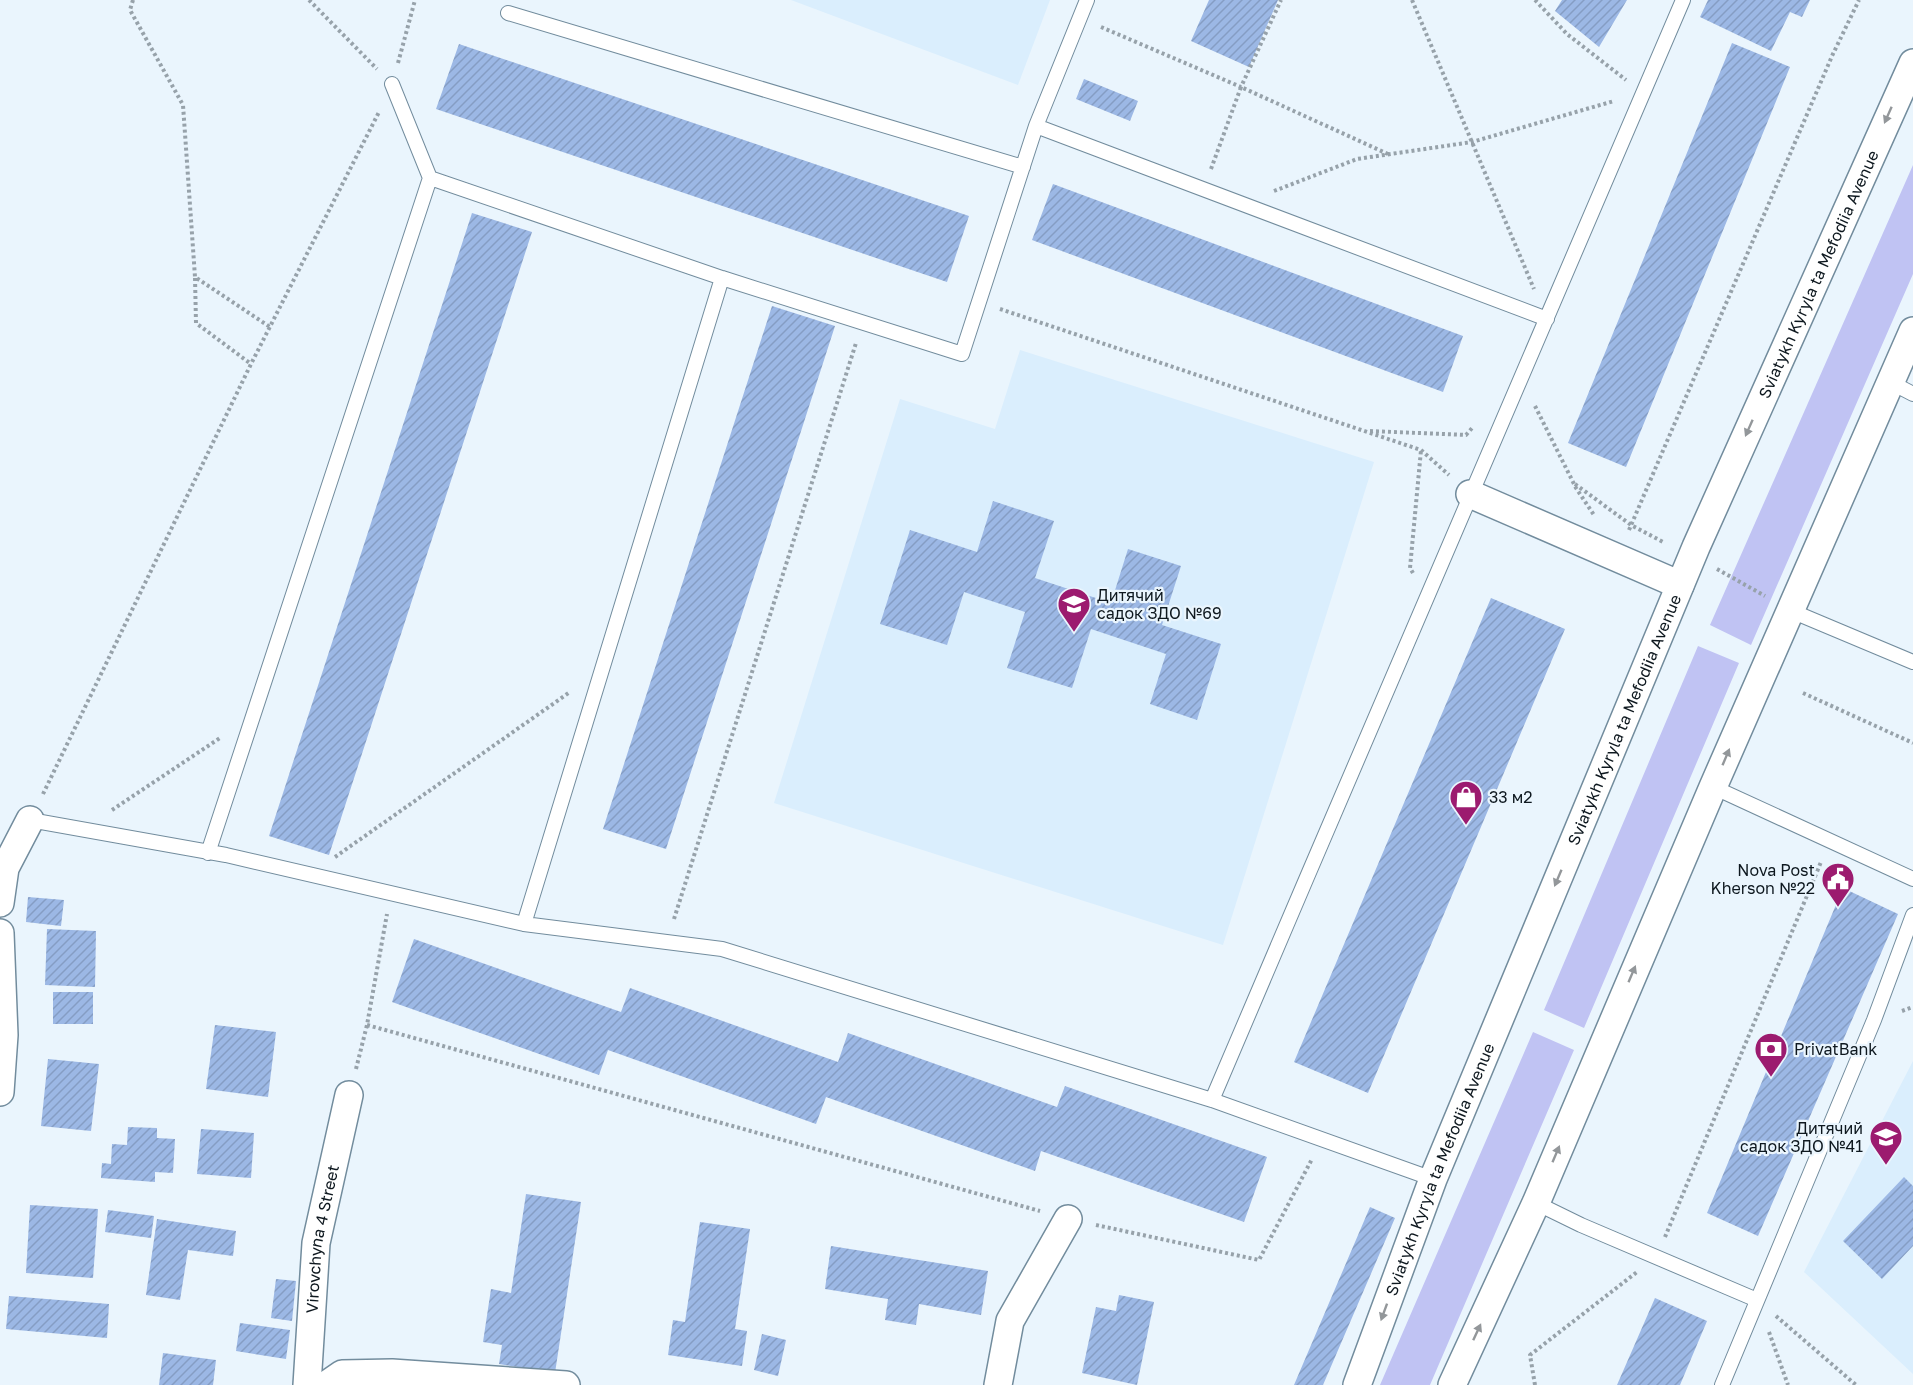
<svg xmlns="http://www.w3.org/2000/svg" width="1913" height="1385" font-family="'Golos Text',sans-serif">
<defs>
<pattern id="building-hatch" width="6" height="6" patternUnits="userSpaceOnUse" patternTransform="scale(1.5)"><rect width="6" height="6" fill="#9cb8e5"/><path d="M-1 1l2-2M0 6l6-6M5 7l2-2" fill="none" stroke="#859dc4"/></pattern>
</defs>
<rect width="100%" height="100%" fill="#eaf5fd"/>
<path fill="#daeefd" d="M791 0H1050L1018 85Z
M1020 350 1374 462 1223 945 774 803 900 399 995 429Z
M1913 1061V1374L1804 1272Z"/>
<path fill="#c0c3f3" d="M1913 165V274L1751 645 1710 625Z
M1698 646 1739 663 1584 1028 1544 1010Z
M1533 1032 1574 1050 1430 1385H1380Z"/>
<path fill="url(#building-hatch)" d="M1209 0H1278L1249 67 1191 41Z
M1562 0H1627L1599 47 1555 11Z
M1708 0H1810L1802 17 1790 12 1771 51 1700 17Z
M1732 43 1790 67 1626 467 1568 443Z
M459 44 969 216 947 282 436 109Z
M1084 79 1138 101 1130 121 1076 99Z
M1053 184 1463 336 1443 392 1032 240Z
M472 213 532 232 329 855 269 836Z
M772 306 835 326 666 849 603 829Z
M993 501 1054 521 1035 578 1111 603 1128 549 1181 566 1162 625 1221 644 1197 720 1150 704 1166 654 1091 629 1072 688 1007 668 1025 612 964 592 947 645 880 624 910 530 977 552Z
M1491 598 1565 629 1368 1093 1294 1062Z
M1843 888 1898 914 1758 1236 1707 1213Z
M28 897 64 900 61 926 26 922Z
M47 929 96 931 95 987 45 985Z
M414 939 621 1012 630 988 838 1062 848 1033 1057 1107 1065 1086 1267 1157 1244 1222 1041 1151 1035 1171 826 1097 816 1124 608 1050 599 1075 392 1002Z
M53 992H93V1024H53Z
M215 1025 276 1032 268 1097 206 1089Z
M48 1059 99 1064 91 1131 41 1126Z
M128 1127 157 1128V1138L175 1139 173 1173 155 1172V1182L101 1178 102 1163 111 1164 112 1144 127 1145Z
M201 1129 254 1133 251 1178 197 1174Z
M1904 1177 1913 1186V1246L1882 1279 1843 1241Z
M526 1194 581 1202 555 1373 499 1364 502 1345 483 1342 491 1289 511 1293Z
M30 1205 98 1209 93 1278 26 1273Z
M1370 1207 1395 1218 1323 1385H1294Z
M108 1210 154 1216 151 1238 105 1232Z
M157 1219 236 1231 233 1256 188 1250 180 1300 146 1295Z
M700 1222 750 1229 735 1329 747 1331 742 1366 668 1355 673 1320 685 1322Z
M831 1246 988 1271 981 1315 919 1304 916 1325 885 1320 888 1299 825 1289Z
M276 1279 296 1281 292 1321 271 1318Z
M1119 1295 1154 1302 1137 1385 1082 1373 1096 1307 1116 1311Z
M9 1296 109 1304 107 1338 6 1329Z
M1655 1298 1707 1321 1680 1385H1617Z
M240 1323 290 1330 286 1359 236 1351Z
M762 1334 786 1340 778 1376 754 1370Z
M163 1353 216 1360 213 1385H159Z"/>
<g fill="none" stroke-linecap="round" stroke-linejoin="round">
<g stroke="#728c9d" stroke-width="16">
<path id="lane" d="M1087 0 1036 126 1547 319
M508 13 1023 167
M430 178 722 278 962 354 1036 126
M1890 382 1913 394
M1789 610 1913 662
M1713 787 1913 879
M30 820 226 855 524 924 722 949 1212 1100 1433 1179
M208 853 430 178 392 84
M524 924 722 278
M1212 1100C1368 733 1526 367 1683 0
M1536 1203 1581 1225 1757 1300
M1722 1385 1874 1020 1913 915"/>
</g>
<g stroke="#728c9d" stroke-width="30">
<g id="street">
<path d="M1470 494 1680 585"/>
<path d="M0 903 5 868 30 820"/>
<path d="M0 933 4 1035 0 1092"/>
<path id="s1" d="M307 1385 316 1243 349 1095"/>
<path d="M326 1385 342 1374 392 1373 566 1385"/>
<path d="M998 1385 1010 1321 1068 1219"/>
<path id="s2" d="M1357 1385 1433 1179 1696 547 1913 63"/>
<path d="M1452 1385 1536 1203 1713 787 1913 331"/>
</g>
</g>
<path stroke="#97a2aa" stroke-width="4" stroke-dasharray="3 3" stroke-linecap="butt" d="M133 0 130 10 183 105 195 277 270 327
M309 0 377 69
M1412 0 1534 289
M1535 0 1567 34 1626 80
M1101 27 1241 87 1281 0
M398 63 415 0
M1211 169 1241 87 1388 154
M1274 191 1357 159 1472 142 1614 101
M195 278 196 323 251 364
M1000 309 1421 450 1449 475
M1535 406 1576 488 1594 515
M1370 431 1466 435 1473 427
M1575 484 1631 525 1665 543
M1629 530 1832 56 1859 0
M1717 569 1765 596
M1413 573 1410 568 1421 450
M1803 693 1913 743
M43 794 251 364 379 112
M112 810 220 738
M335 857 570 692
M674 919 856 343
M1902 1011 1913 1007
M367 1025 1040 1211
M356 1069 367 1025 387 914
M1096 1225 1259 1260 1312 1159
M1665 1237 1821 862
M1776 1316 1856 1385
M1769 1332 1788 1385
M1535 1385 1530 1355 1637 1272"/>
<use href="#lane" stroke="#fff" stroke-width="14"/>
<use href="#street" stroke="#fff" stroke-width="27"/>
</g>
<defs><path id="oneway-solid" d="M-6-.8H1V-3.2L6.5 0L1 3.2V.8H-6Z" transform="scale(1.5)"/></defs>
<g fill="#93979a">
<use href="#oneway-solid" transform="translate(1888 115) rotate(114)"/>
<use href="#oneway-solid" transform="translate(1749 428) rotate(114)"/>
<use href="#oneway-solid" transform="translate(1726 757) rotate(-67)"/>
<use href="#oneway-solid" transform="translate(1558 878) rotate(113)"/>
<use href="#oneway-solid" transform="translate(1632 974) rotate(-67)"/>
<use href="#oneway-solid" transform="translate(1556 1154) rotate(-67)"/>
<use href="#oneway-solid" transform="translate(1384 1312) rotate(110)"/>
<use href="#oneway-solid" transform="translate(1477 1332) rotate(-65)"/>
</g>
<defs>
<g id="school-pin" transform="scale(1.725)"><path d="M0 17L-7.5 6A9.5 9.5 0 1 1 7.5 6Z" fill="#9c1b6f" stroke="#eaf5fd"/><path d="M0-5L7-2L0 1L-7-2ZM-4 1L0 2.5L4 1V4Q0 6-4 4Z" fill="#fff"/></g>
<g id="shop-pin" transform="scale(1.725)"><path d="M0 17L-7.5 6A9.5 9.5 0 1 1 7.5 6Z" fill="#9c1b6f" stroke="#eaf5fd"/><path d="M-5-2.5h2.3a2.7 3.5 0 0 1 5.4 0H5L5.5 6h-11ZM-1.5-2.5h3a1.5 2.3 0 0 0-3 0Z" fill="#fff"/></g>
<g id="civic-pin" transform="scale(1.725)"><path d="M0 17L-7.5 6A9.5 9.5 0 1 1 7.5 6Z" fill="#9c1b6f" stroke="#eaf5fd"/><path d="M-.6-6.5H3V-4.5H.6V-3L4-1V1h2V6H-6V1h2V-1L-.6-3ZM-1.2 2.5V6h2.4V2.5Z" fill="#fff"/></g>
<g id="bank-pin" transform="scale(1.725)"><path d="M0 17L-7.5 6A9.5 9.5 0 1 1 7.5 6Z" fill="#9c1b6f" stroke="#eaf5fd"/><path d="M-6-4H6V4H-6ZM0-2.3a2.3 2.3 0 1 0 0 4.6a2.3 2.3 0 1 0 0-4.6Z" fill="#fff"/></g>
</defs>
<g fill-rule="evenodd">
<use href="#school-pin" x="1074" y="604"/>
<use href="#shop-pin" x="1466" y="797"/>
<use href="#civic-pin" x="1838" y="879"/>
<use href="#bank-pin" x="1771" y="1049"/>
<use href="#school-pin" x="1886" y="1137"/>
</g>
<g text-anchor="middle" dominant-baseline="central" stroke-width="4.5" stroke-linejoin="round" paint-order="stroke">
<g font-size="16" fill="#0e181f" stroke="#eaf5fd">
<text stroke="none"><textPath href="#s2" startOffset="1203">Sviatykh Kyryla ta Mefodiia Avenue</textPath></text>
<text stroke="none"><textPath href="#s2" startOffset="717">Sviatykh Kyryla ta Mefodiia Avenue</textPath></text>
<text stroke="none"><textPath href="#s2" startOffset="231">Sviatykh Kyryla ta Mefodiia Avenue</textPath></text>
<text stroke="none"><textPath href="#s1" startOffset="147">Virovchyna 4 Street</textPath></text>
</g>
<g font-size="16" fill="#0e181f" stroke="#eaf5fd" text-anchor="start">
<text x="1097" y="595">Дитячий<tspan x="1097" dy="18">садок ЗДО №69</tspan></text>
<text x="1489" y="797">33 м2</text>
<text x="1815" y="870" text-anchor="end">Nova Post<tspan x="1815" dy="18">Kherson №22</tspan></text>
<text x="1794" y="1049">PrivatBank</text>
<text x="1863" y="1128" text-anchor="end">Дитячий<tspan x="1863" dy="18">садок ЗДО №41</tspan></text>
</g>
</g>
</svg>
